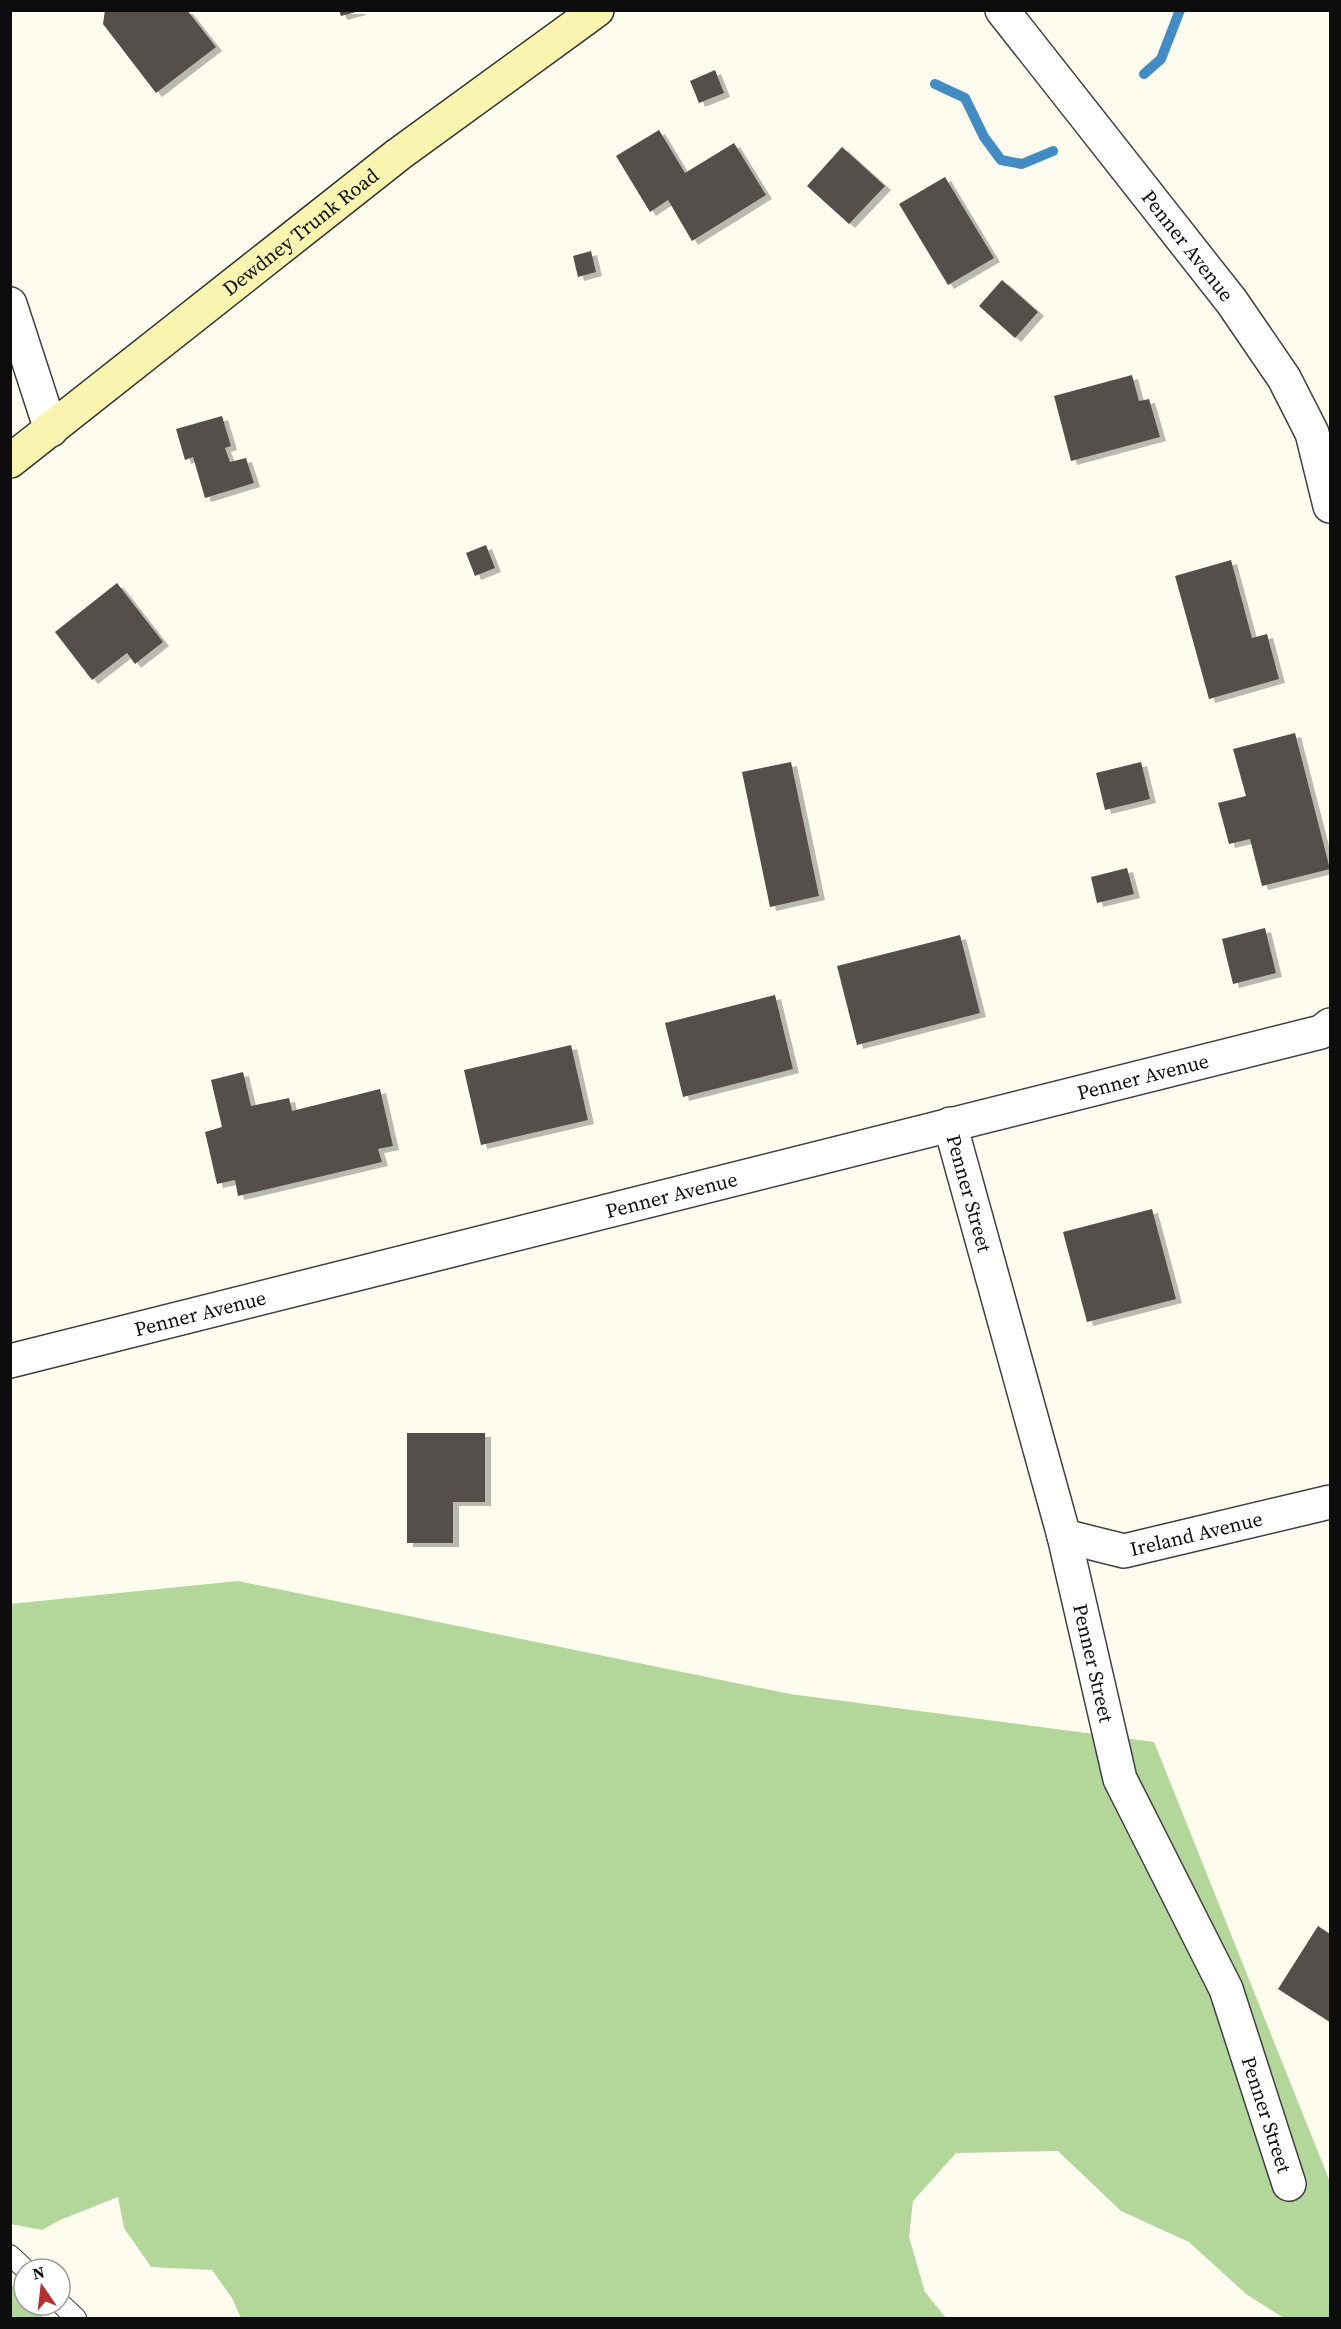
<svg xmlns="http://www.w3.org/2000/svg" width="1341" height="2329" font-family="'Source Serif 4',serif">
<defs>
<filter id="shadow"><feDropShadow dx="6" dy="4" stdDeviation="0" flood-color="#0004"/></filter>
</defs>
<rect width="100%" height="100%" fill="#fefcef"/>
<path fill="#b3d69b" d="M238 1581 790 1694 1154 1742 1330 2182V2318H1284L1246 2294 1189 2242 1121 2211 1058 2151 956 2153 913 2201 909 2237 925 2292 946 2318H241L232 2298 212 2270 151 2267 124 2228 118 2197 60 2220 42 2230 11 2224 10 1604Z
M10 2284 24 2295V2305C37 2305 39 2306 43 2318H11Z"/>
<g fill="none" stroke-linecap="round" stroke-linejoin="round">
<path stroke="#438bc4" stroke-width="10" d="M1144 74 1161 59 1180 10
M935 84 965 98 984 137 1001 160 1022 164 1053 151"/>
</g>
<path fill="#554f4b" filter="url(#shadow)" d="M105 10H187L216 47 156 93 103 24Z
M339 10H359L360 11 341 16Z
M715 70 724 93 699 103 690 81Z
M659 130 685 173 734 143 766 195 692 241 668 200 650 212 616 156Z
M842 147 885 186 849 224 807 186Z
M945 177 994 258 948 285 899 204Z
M591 251 596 272 578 277 573 256Z
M1002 280 1038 312 1015 338 979 306Z
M1132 375 1139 401 1149 399 1160 437 1071 461 1054 396Z
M222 416 231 446 225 448 230 462 246 458 254 483 205 498 193 457 185 460 176 429Z
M486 545 495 568 475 576 466 553Z
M1231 560 1252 638 1267 634 1279 679 1209 699 1175 576Z
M117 583 163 642 135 664 127 653 92 680 55 632Z
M1295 733 1330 869 1262 886 1250 839 1229 844 1218 803 1246 796 1233 749Z
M791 762 819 896 770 907 742 772Z
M1141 762 1150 799 1105 810 1096 773Z
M1127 868 1134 894 1097 903 1091 877Z
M1265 928 1276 973 1233 984 1222 939Z
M960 935 980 1013 857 1045 837 966Z
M775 995 793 1069 683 1097 665 1023Z
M571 1045 588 1120 481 1145 464 1070Z
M243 1072 251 1106 289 1098 292 1111 380 1089 393 1146 378 1149 382 1162 238 1196 235 1180 217 1184 205 1132 222 1127 211 1080Z
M1152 1209 1176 1299 1087 1322 1063 1232Z
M407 1433H485V1502H453V1543H407Z
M1318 1926 1330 1934V2022L1278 1989Z"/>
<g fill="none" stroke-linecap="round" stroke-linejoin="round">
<g stroke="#404040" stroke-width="22">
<path id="service" d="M10 2255 25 2269
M60 2303 76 2318"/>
</g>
<g stroke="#404040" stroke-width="36">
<g id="minor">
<path id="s1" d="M1002 10 1232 302 1284 378 1312 433 1330 506"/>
<path d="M10 304 51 430"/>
<path id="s2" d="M950 1124 1064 1536 1120 1779 1226 1989 1289 2184"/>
<path id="s3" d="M10 1361 1321 1032 1330 1025"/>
<path id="s4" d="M1064 1536 1124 1551 1330 1502"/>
</g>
</g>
<g stroke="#2f2f2f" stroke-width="36">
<g id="secondary">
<path id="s5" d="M10 461 399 154 597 10"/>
</g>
</g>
<use href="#service" stroke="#fff" stroke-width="20"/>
<use href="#minor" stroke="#fff" stroke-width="33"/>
<use href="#secondary" stroke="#f9f4af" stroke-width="33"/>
</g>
<g text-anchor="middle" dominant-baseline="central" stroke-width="6" stroke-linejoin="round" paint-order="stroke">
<g font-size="20" fill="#0d0d0d" stroke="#fff">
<text stroke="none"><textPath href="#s5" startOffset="370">Dewdney Trunk Road</textPath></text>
<text stroke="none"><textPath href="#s1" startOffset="300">Penner Avenue</textPath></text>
<text stroke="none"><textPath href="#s3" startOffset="1168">Penner Avenue</textPath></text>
<text stroke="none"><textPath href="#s3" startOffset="682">Penner Avenue</textPath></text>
<text stroke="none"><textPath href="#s2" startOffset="72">Penner Street</textPath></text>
<text stroke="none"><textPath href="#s3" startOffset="196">Penner Avenue</textPath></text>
<text stroke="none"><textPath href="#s4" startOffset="136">Ireland Avenue</textPath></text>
<text stroke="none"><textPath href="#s2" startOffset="558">Penner Street</textPath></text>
<text stroke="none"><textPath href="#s2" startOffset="1044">Penner Street</textPath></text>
</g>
</g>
<rect width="1341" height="2329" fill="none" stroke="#0d0d0d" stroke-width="24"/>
<g transform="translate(42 2287) rotate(346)"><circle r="28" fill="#ffffff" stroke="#9e9e9e" stroke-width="1.5"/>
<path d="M0-4.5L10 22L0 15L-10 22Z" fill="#b42f30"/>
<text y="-9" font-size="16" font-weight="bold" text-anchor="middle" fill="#0d0d0d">N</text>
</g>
</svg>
